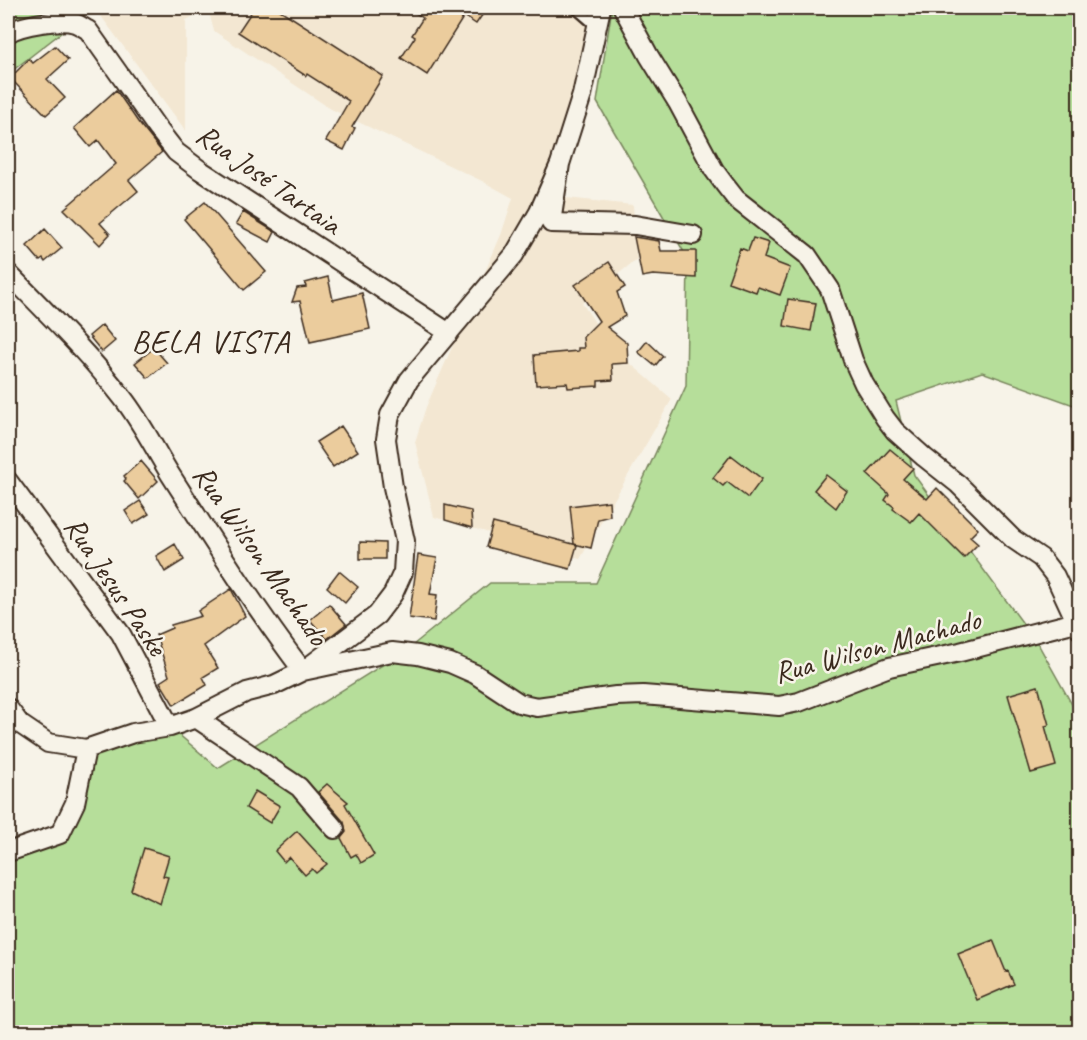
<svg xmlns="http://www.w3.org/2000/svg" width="1087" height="1040" font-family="Caveat,sans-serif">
<rect width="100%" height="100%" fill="#f7f3e8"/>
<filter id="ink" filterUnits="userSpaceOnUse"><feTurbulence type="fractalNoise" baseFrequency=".0167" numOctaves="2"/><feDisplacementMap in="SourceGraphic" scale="12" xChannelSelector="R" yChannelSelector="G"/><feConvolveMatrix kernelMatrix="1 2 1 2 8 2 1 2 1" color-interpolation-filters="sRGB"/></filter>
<g filter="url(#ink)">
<path fill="#f3e7d2" d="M95 8H597L547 196 633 205 637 259 582 303 611 347 672 399 580 559 434 517 415 442 426 407 501 235 513 198 482 181 331 109 214 31 208 9 186 20V131Z"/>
<path fill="#b6de9a" stroke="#78845c" stroke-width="1.5" d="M8 8H93L8 74Z
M612 8H1079V407L982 372 896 401 914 475 1038 644 1079 717V1032H8V860L47 838 73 829 86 749 170 727 218 768 408 649 490 583H596L686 386 688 259 597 102Z"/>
<path fill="#ebcc9d" stroke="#3b2a1e" stroke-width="1.5" d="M254 8H277L383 76 352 127 355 128 344 150 326 141 349 101 307 74 306 76 238 32Z
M408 8H487L476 24 464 16 427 75 401 58 415 37 412 35 423 18Z
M55 46 68 60 47 79 65 98 46 115 10 78 29 59 33 63Z
M116 90 138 122 162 152 129 180 138 191 100 223 110 234 100 245 64 209 116 164 98 140 90 147 74 128Z
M205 202 266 272 244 290 184 219Z
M243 212 275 232 270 242 236 224Z
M45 229 62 248 45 262 43 259 40 261 27 246Z
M634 237 659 241 661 251H696V278L653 275 642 277Z
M753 238 769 243 764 258 790 268 780 295 758 287 756 292 728 282 740 248 748 251Z
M609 262 625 287 617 292 625 316 607 327 627 343 628 363 612 364 613 380 598 381V386L568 388 567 383 536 385 534 355 578 351V348H584L583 337 599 321 575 285Z
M328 277 333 300 362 293 370 329 310 342 300 301 292 302 297 288 306 287 305 283Z
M788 299 816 303 811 331 784 326Z
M102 325 115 341 102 352 89 336Z
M647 341 663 356 655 366 638 352Z
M154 348 167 363 148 378 135 363Z
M341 426 358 451 333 467 316 442Z
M890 449 913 468 903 479 927 499 937 488 978 529 970 537 978 544 964 558 919 513 911 522 893 509 894 507 885 500 889 494 867 474Z
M731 455 762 479 748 498 727 482 723 486 713 478Z
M141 461 158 481 139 499 124 481 126 479 124 476Z
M826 475 847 491 836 508 814 490Z
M140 501 149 514 133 524 125 511Z
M609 501 610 516 598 519 591 548 574 544 570 506Z
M445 505 471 511 472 528 445 520Z
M493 523 577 545 570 569 486 547Z
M360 542 385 543V559H360Z
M175 544 184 560 165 572 156 556Z
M418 555 437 558 430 594 437 595 434 621 409 618Z
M339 571 358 587 345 603 327 587Z
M231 589 245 616 204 646 218 668 203 677 207 685 174 705 160 682 169 676 156 635 172 628 171 625 201 616 198 611Z
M329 604 346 624 327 639 310 620Z
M1038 686 1049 725 1045 726 1056 766 1031 773 1008 695Z
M327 784 348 802 345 804 374 855 361 863 356 854 351 857 341 838 346 832 344 822 318 792Z
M255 791 280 806 270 823 246 808Z
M297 831 327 864 316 873 312 869 305 875 289 857 284 862 275 851Z
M144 848 169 856 163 876 168 877 160 904 131 890Z
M993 940 1006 972 1008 971 1014 984 977 1000 958 954Z"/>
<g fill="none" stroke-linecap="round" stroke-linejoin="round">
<g stroke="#3b2a1e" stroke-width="14">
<path id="service" d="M576 8 598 27"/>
</g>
<g stroke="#3b2a1e" stroke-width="22">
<path id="minor" d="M601 8 582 95 560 164 551 223 635 225 693 235
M623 8 649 56 678 103 714 170 725 185 736 199 807 255 830 289 853 360 864 384 885 418 895 431 924 457 958 484 1013 539 1041 558 1055 576 1080 630
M8 33C20 25 61 18 75 23 80 25 84 28 88 30L158 129 176 152 200 170 449 333
M8 273C47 313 88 353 122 397 141 421 154 448 170 474 213 541 255 608 303 671L392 652 418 655 450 663 475 674 519 703 537 707 616 696 643 695 779 706 799 702 889 667 960 652 1076 622
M8 481 121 634 170 727
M8 708 20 724 48 743 86 749 133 733 170 727 196 718 247 692 274 685 303 671 377 615 393 594 403 572 405 541 393 487 386 439 390 415 409 380 514 255 539 212 560 164
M196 718 299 787 335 829
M8 852 60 834 75 803 86 749"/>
</g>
<use href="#service" stroke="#f7f3e8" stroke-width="9"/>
<use href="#minor" stroke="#f7f3e8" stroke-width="18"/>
</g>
</g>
<g text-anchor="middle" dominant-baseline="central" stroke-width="5" stroke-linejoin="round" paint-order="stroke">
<g font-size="30" fill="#3b2a1e" stroke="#f7f3e8">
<text transform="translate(269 179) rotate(35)">Rua José Tartaia</text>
<text transform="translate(261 555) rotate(55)">Rua Wilson Machado</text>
<text transform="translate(116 586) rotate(56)">Rua Jesus Paske</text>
<text transform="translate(877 646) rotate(-15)">Rua Wilson Machado</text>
</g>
<g font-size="32" letter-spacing="1.5" fill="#3b2a1e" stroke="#f7f3e8">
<text x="211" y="341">BELA VISTA</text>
</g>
</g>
<rect width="1087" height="1040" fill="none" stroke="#f7f3e8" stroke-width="30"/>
<rect x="15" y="15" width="1057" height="1010" fill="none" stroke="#3b2a1e" stroke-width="2" filter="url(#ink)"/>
</svg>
